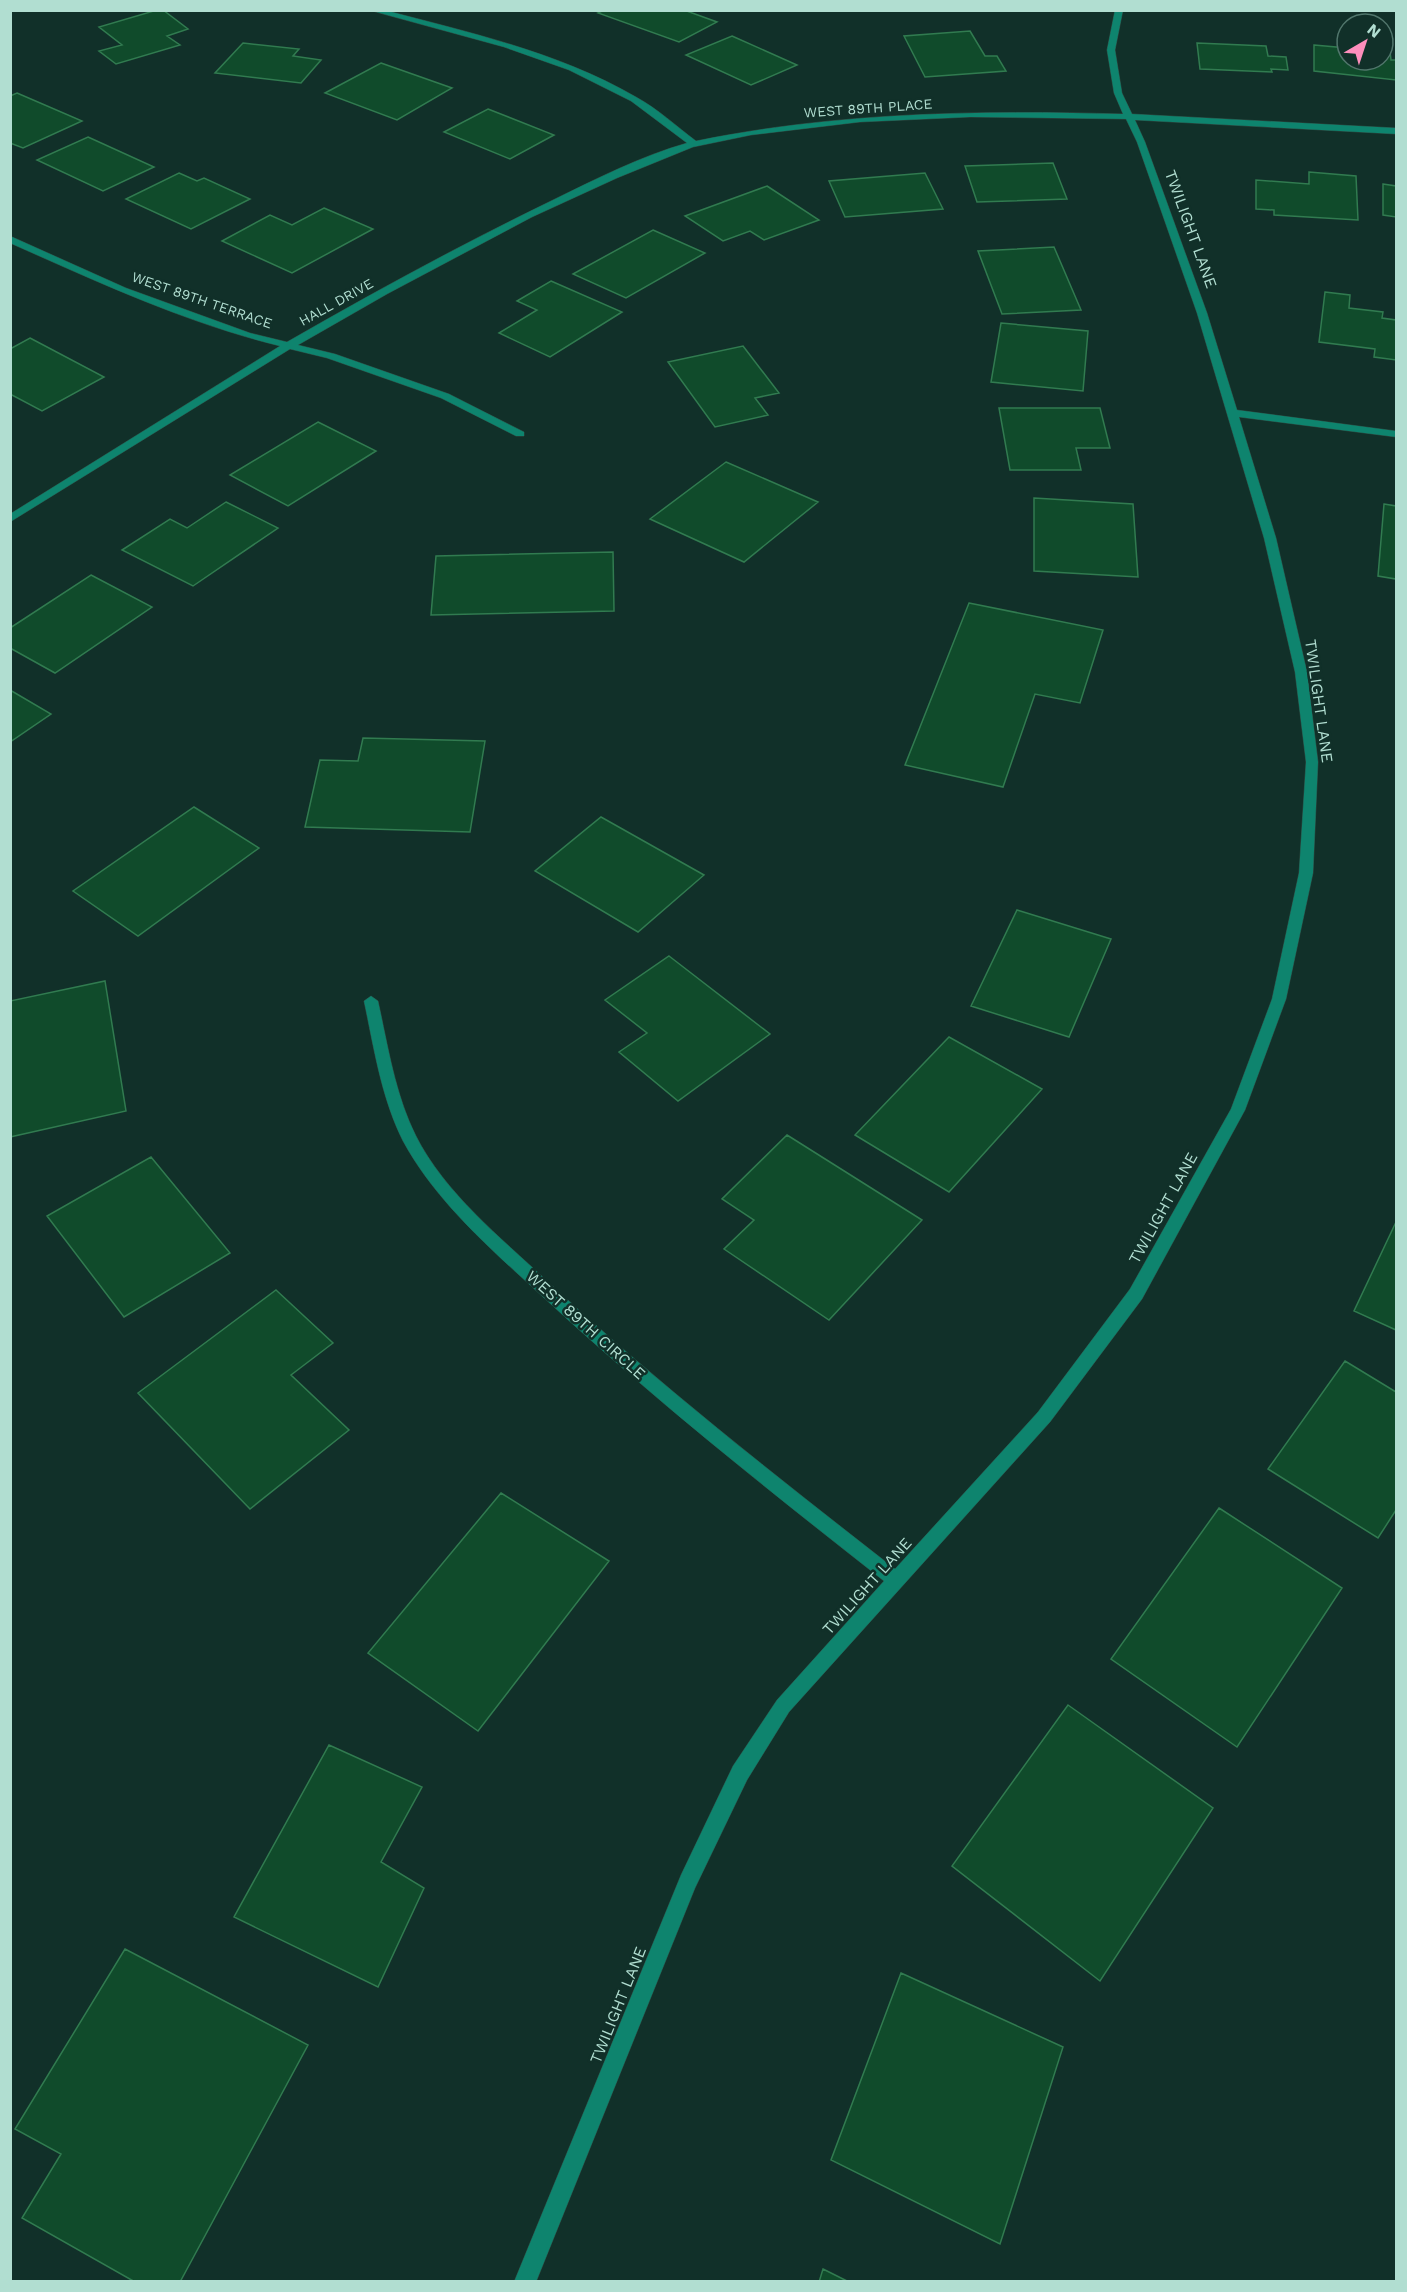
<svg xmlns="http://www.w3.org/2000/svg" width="1407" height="2292" font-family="'Work Sans',sans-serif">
<rect width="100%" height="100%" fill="#113029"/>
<path fill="#104b2b" stroke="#317b50" stroke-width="1.5" d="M157 10H163L188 29 167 36 180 45 116 64 99 51 122 45 99 27Z
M604 10H684L717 22 679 42 598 13Z
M970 31 985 56H997L1006 71 925 77 904 36Z
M732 36 797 65 751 85 686 55Z
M243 43 299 49 293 56 321 60 301 83 215 73Z
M1197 43 1266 46 1268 56 1286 57 1288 70 1271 69 1272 72 1200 69Z
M1314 45 1347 48V60H1383V51H1390L1391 60H1396V80L1314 71Z
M381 63 452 88 397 120 325 93Z
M17 93 82 121 23 148 10 143V96Z
M488 109 554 135 510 159 444 132Z
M88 137 154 167 103 191 37 160Z
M1053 163 1067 199 977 202 965 166Z
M1309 172 1356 176 1358 220 1274 215V210L1256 209V180L1309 184Z
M179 173 197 181 204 178 250 199 191 229 126 199Z
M925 173 943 209 845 217 829 181Z
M1383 184 1396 186V217L1383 215Z
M767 186 819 220 764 240 750 231 723 241 685 216Z
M324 208 373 229 292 273 222 241 270 215 292 225Z
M653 230 705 253 626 298 573 274Z
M1054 247 1081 310 1002 314 978 251Z
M551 281 622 312 550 357 499 333 537 310 517 301Z
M1325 292 1350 295 1349 308 1383 312 1382 318 1396 320V360L1374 357 1375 349 1319 342Z
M1001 323 1088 331 1083 391 991 382Z
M30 338 104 377 42 411 10 394V349Z
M743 346 779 393 755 398 768 415 715 427 668 362Z
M999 408H1100L1110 448H1076L1081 470H1010Z
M318 422 376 451 288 506 230 475Z
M726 462 818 502 744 562 650 519Z
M1034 498 1133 504 1138 577 1034 571Z
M226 502 278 528 193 586 122 550 170 519 187 528Z
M1384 504 1396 506V579L1378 576Z
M613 552 614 611 431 615 436 556Z
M91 575 152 607 55 673 10 648V628Z
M969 603 1103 630 1080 703 1035 694 1003 787 905 765Z
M10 690 51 714 10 742Z
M363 738 485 741 470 832 305 827 320 760 358 761Z
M194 807 259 848 138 936 73 891Z
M601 817 704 875 638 932 535 871Z
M1017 910 1111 939 1069 1037 971 1006Z
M669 956 770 1034 678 1101 619 1052 647 1033 605 1000Z
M105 981 126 1111 10 1137V1001Z
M949 1037 1042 1089 949 1192 855 1135Z
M787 1135 922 1220 829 1320 724 1249 754 1220 722 1199Z
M151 1157 230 1253 124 1317 47 1216Z
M1396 1222V1330L1354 1311Z
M276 1290 333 1343 291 1375 349 1430 250 1509 138 1393Z
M1345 1361 1396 1392V1510L1378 1538 1268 1469Z
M501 1493 609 1561 478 1731 368 1653Z
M1219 1508 1342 1588 1237 1747 1111 1659Z
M1068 1705 1213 1808 1100 1981 952 1866Z
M329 1745 422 1787 381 1862 424 1888 378 1987 234 1917Z
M125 1949 308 2045 180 2282H135L22 2218 61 2154 15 2129Z
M901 1973 1063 2047 1000 2244 831 2160Z
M823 2269 849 2282H819Z"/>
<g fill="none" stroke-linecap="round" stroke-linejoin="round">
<g stroke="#2e4b43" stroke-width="1">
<path id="street" d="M369 10H384C471 33 558 52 636 97 658 109 676 126 696 141 837 112 980 110 1123 114L1114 93 1107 50 1115 10H1123L1115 50 1122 93 1132 114 1396 128V134L1135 120 1145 142 1207 313 1237 410 1396 431V437L1239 417 1276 538 1307 672 1318 762 1313 873 1286 999 1245 1110 1142 1299 1050 1422 789 1712 747 1780 695 1888 536 2282H514L681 1875 733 1766 777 1700 884 1581C767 1489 651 1397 542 1296 492 1250 436 1202 403 1141 381 1097 374 1048 364 1001L371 996 378 1001C388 1046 395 1094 416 1136 445 1193 500 1237 546 1280 657 1383 776 1476 895 1569L1038 1412 1130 1289 1231 1109 1272 999 1299 873 1306 762 1295 672 1264 538 1197 313 1137 142 1126 119 970 117 860 122 751 135 693 147 617 178 532 217 387 294 298 345 335 354 449 394 524 432V436H516L441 398 327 358 290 349 10 522V514L280 346C186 323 98 282 10 243V236L126 288 250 333 287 342C374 292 462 244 553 200 596 179 641 156 687 143L631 101 569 70 504 47Z"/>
</g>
<use href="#street" fill="#0e846e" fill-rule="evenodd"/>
</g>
<g text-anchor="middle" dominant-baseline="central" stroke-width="5" stroke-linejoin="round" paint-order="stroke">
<g font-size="14" fill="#b1ded1" stroke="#113029">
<text transform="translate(868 108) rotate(-4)">WEST 89TH PLACE</text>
<text transform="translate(202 300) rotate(19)">WEST 89TH TERRACE</text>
<text transform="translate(336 302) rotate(-29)">HALL DRIVE</text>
</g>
<g font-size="16" fill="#b1ded1" stroke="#113029">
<text transform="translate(1191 229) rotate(70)">TWILIGHT LANE</text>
<text transform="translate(1319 701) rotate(82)">TWILIGHT LANE</text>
<text transform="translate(1163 1208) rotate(-61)">TWILIGHT LANE</text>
<text transform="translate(586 1325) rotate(42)">WEST 89TH CIRCLE</text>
<text transform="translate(867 1586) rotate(-48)">TWILIGHT LANE</text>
<text transform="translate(618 2005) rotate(-68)">TWILIGHT LANE</text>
</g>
</g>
<rect width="1407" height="2292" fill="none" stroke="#b1ded1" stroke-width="24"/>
<g transform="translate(1365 42) rotate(39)"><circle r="28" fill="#113029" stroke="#51766c" stroke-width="1.5"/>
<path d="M0-4.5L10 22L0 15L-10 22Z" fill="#fe8ebc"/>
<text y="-9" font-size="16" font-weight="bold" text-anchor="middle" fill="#b1ded1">N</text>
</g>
</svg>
